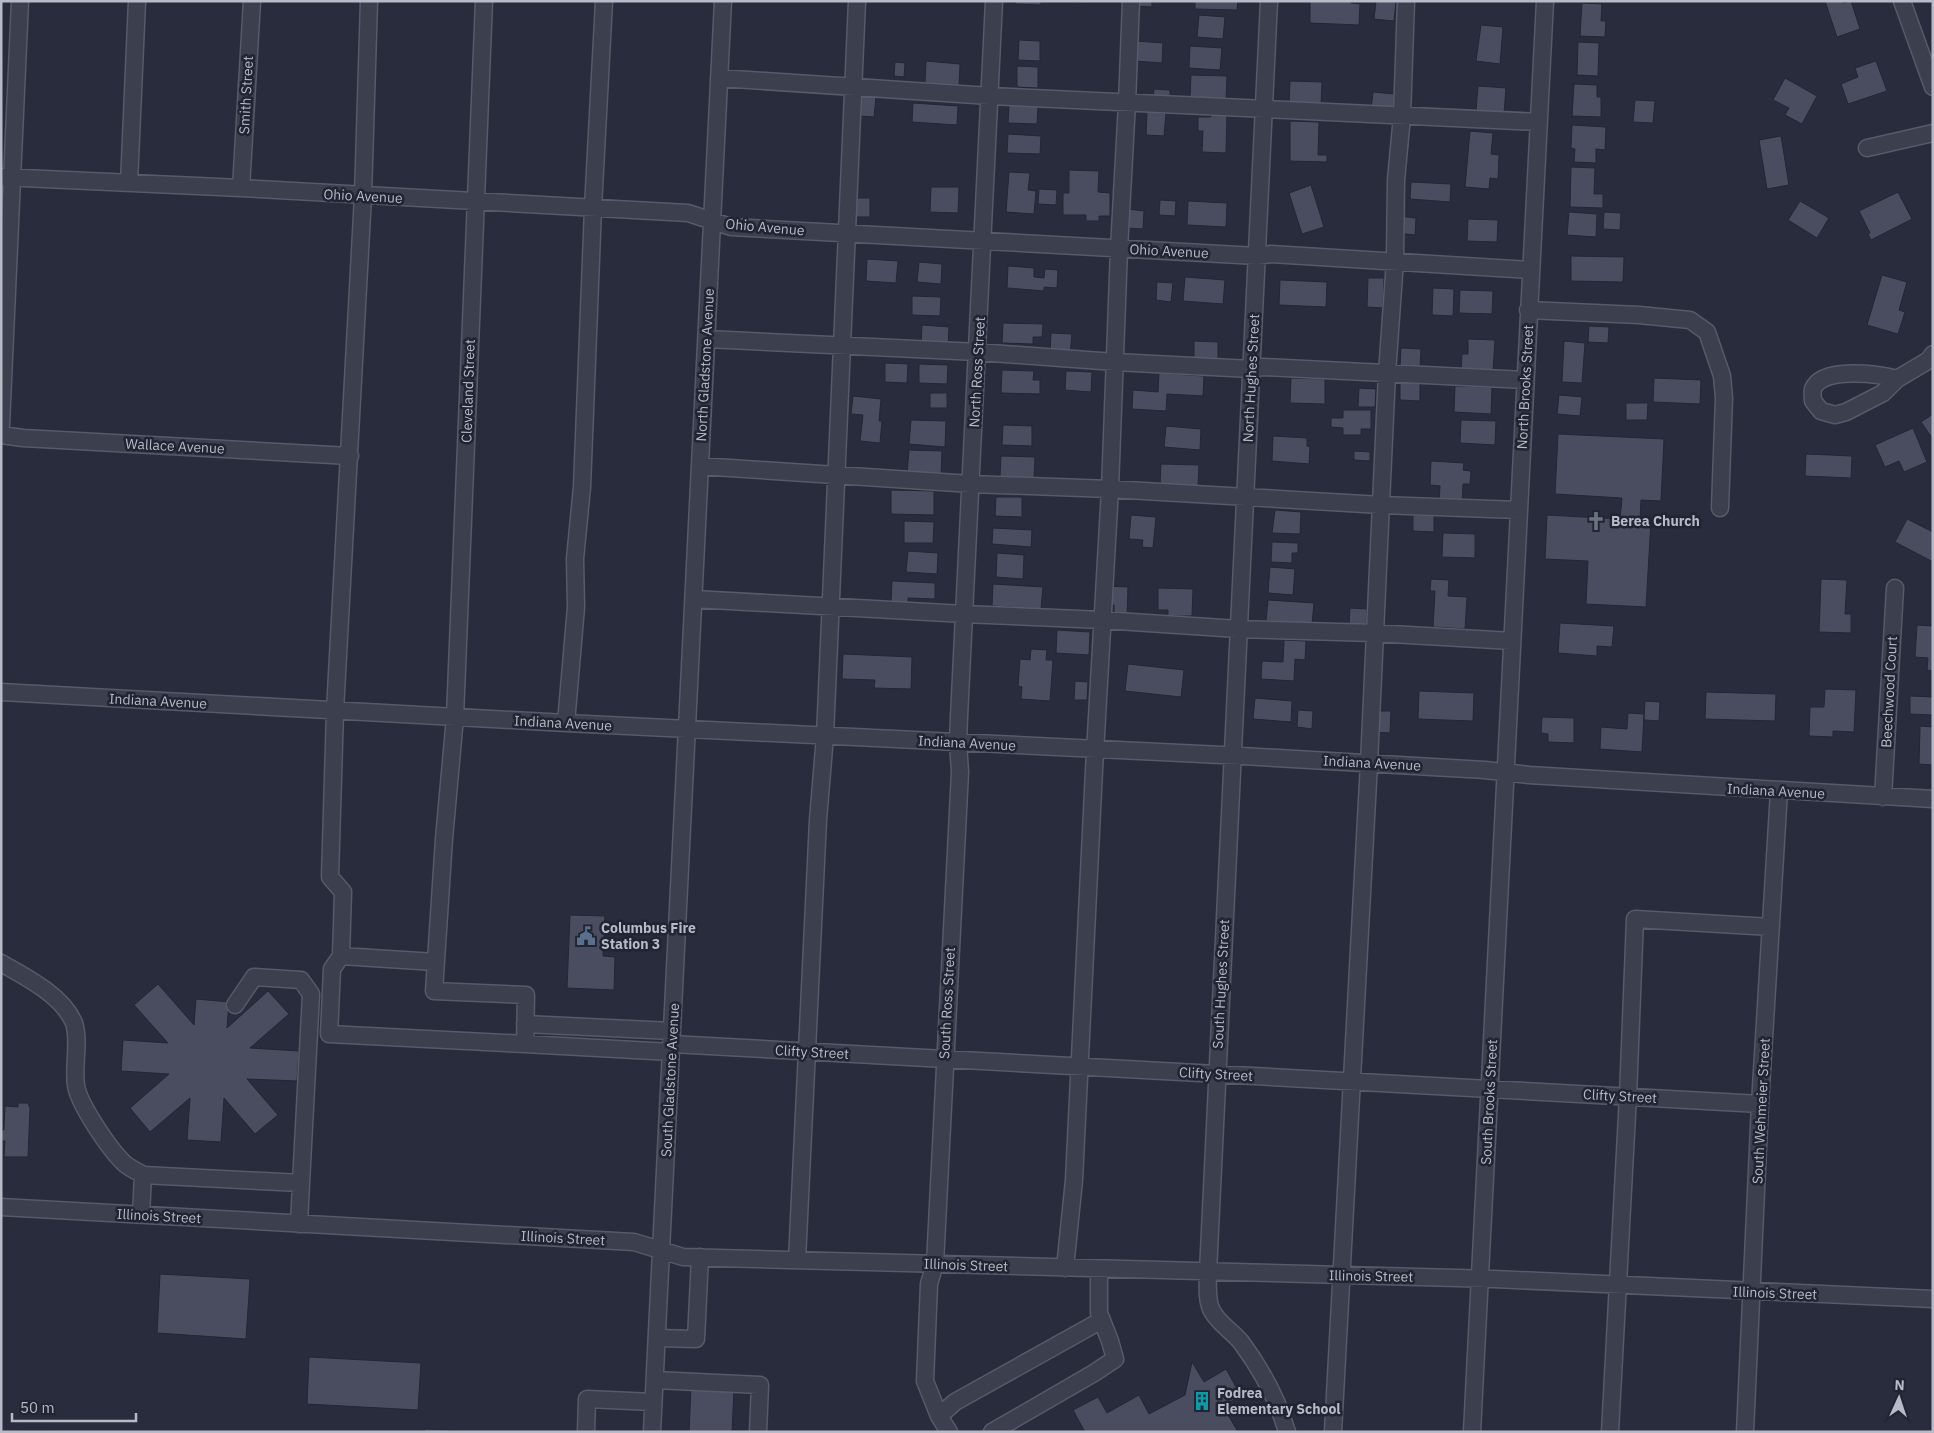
<svg xmlns="http://www.w3.org/2000/svg" width="1934" height="1433" font-family="'IBM Plex Sans',sans-serif">
<rect width="100%" height="100%" fill="#282c3c"/>
<path fill="#4a4d60" stroke="#232634" d="M1015 1H1041V5L1015 4Z
M1067 1H1087V3L1067 2Z
M1135 1H1152V7L1134 6Z
M1195 1H1238L1237 10 1195 9Z
M1310 1H1351V3L1360 4 1359 25 1310 23Z
M1376 1H1396L1394 21 1374 19Z
M1825 1H1843V3L1851 1 1860 29 1837 37Z
M1582 3 1602 4 1601 21H1606L1605 37 1580 36Z
M1199 15 1225 17 1223 39 1197 37Z
M1481 25 1503 27 1500 64 1476 61Z
M1019 40 1040 41V61L1018 60Z
M1136 41 1163 43 1162 63 1135 61Z
M1578 42 1599 43 1598 76 1577 75Z
M1190 46 1222 48 1220 70 1189 68Z
M926 61 960 64 959 86 925 83Z
M1876 61 1887 91 1848 104 1841 84 1858 77 1855 68Z
M895 62 905 63 904 77 894 76Z
M1017 66 1038 67V88L1017 87Z
M1191 75 1227 76 1226 99 1190 97Z
M1785 78 1817 96 1802 124 1785 115 1789 108 1773 100Z
M1290 81 1322 82 1321 105 1289 103Z
M1574 84 1597 85V97H1601V117L1572 116Z
M1478 86 1506 88 1504 113 1476 111Z
M1154 89 1170 90V101L1153 100Z
M1373 92 1394 94 1393 111 1371 109Z
M862 96 876 97 874 117 860 116Z
M1635 100 1655 101 1653 123 1633 122Z
M913 103 958 106 957 125 912 122Z
M1009 105 1038 106 1037 124 1008 123Z
M1147 112 1166 113 1164 136 1146 135Z
M1211 112H1227L1226 153 1202 152 1203 131H1198V117H1211Z
M1290 121 1319 122 1318 155H1327V162L1290 161Z
M1572 125 1606 127 1605 150 1596 149V163L1574 162 1575 149 1571 148Z
M1470 131 1493 133 1491 154 1499 155 1498 179 1490 178 1489 189 1465 187Z
M1008 134 1041 136 1040 154 1007 153Z
M1781 136 1789 185 1767 189 1759 140Z
M1571 167 1595 168 1594 194H1603V208L1570 207Z
M1069 170 1099 171 1098 192 1110 193V216H1099V221H1086V215H1063V193H1069Z
M1009 172 1030 173 1028 190 1036 191 1034 214 1006 212Z
M1411 182 1451 184 1450 202 1410 199Z
M1311 185 1324 227 1302 234 1289 193Z
M931 187H959L958 213 930 212Z
M1039 189 1057 190 1056 205 1038 204Z
M1898 192 1912 219 1871 240 1868 234 1870 233 1859 211Z
M854 198H870V217H853Z
M1160 200 1176 201 1175 216 1159 215Z
M1188 201 1227 203 1226 227 1187 225Z
M1800 201 1829 218 1817 238 1788 220Z
M1127 209 1144 211 1143 229 1126 228Z
M1569 212 1597 214 1596 237 1567 235Z
M1604 212 1621 213 1620 230 1603 229Z
M1399 216 1416 218 1415 235 1398 233Z
M1468 219 1498 220 1497 242 1467 241Z
M1571 256 1624 257 1623 282 1571 281Z
M867 259 898 261 896 283 866 281Z
M919 262 942 264 941 284 917 282Z
M1008 266 1034 268V277L1044 278 1045 269 1058 270 1057 288 1044 287V291L1007 288Z
M1882 275 1907 282 1899 310 1905 312 1898 334 1867 325Z
M1185 277 1225 280 1223 304 1183 301Z
M1368 278H1384L1383 308 1367 307Z
M1280 280 1327 282 1326 307 1279 305Z
M1157 282 1173 283 1171 302 1156 300Z
M1433 288 1454 289 1453 316 1432 315Z
M1460 290 1493 291 1492 314 1459 313Z
M912 296 941 297 940 316 912 315Z
M1003 323 1043 324 1042 337H1033V344L1002 343Z
M922 325 949 327 948 347 921 345Z
M1589 326 1609 327 1608 343 1588 342Z
M1051 333 1072 334 1070 355 1050 354Z
M1468 339 1495 340 1493 371 1461 370 1462 354H1468Z
M1194 341 1218 342V361L1194 360Z
M1564 341 1585 343 1582 383 1562 382Z
M1401 348 1421 349 1420 368 1400 367Z
M885 363 908 364 907 383 885 382Z
M919 364 948 365 947 384 919 383Z
M1002 370 1034 371 1033 380H1040V394L1001 393Z
M1066 371 1092 372 1091 392 1065 390Z
M1159 373 1204 376 1203 396 1167 394 1166 411 1132 409 1133 390 1158 392Z
M1291 378 1325 379V404L1290 403Z
M1654 378 1701 380 1700 404 1653 402Z
M1400 382H1420V401L1400 400Z
M1455 386 1492 387 1491 414 1454 412Z
M1359 388 1376 389 1375 407H1358Z
M930 393H947V408H930Z
M1559 395 1582 397 1580 416 1557 414Z
M853 396 881 399 879 421H882L880 443 860 441 863 415 851 414Z
M1626 403H1648L1647 420H1626Z
M1343 410H1371V429H1361V435H1343V428L1331 427V418H1343Z
M1933 414V439L1921 422Z
M911 420 946 421 945 447 909 444Z
M1461 420 1496 421 1495 445 1460 443Z
M1003 425 1032 426V446L1002 445Z
M1166 426 1201 429 1200 450 1164 447Z
M1913 428 1927 462 1904 472 1899 461 1885 467 1875 445Z
M1558 434 1664 439 1661 501 1641 500 1640 520 1651 521 1646 607 1586 604 1588 561 1545 559 1547 515 1620 519 1622 498 1555 494Z
M1273 436 1307 438V446L1310 447 1309 464 1272 461Z
M909 450 942 451 941 476 907 474Z
M1354 451 1370 452V461L1354 460Z
M1806 454 1852 456 1851 478 1805 476Z
M1001 456 1035 457 1034 479 1000 478Z
M1431 461 1464 463 1463 470 1471 471 1470 484H1463L1462 505 1439 504 1440 486 1430 485Z
M1161 464 1199 465 1198 486 1160 485Z
M891 490 934 491V515L891 514Z
M996 497H1022V517L995 516Z
M1275 510 1301 512 1300 534 1272 533Z
M1131 515 1156 517 1153 548 1142 547 1143 540 1129 539Z
M1413 515H1434V532L1413 531Z
M1907 519 1933 532V562L1895 542Z
M904 521 934 522 933 543H904Z
M993 528 1032 530 1031 547 992 544Z
M1443 533 1475 534V558L1442 557Z
M1272 542 1298 543V553H1292V563L1271 562Z
M908 551 938 553 937 574 906 572Z
M997 553 1024 555 1023 579 996 577Z
M1270 567 1295 569 1293 595 1268 593Z
M1431 579 1449 580 1448 596 1467 597 1465 629 1433 627 1435 591H1430Z
M1821 579 1847 580 1845 614H1851V633L1819 632Z
M892 581 935 583V599L908 598V603H891Z
M993 584 1043 587 1041 609 992 606Z
M1108 586 1128 587 1127 617H1114V605H1107Z
M1158 588 1193 589 1192 616H1168V610H1158Z
M1268 600 1314 603 1312 624 1266 621Z
M1350 608 1367 609 1366 626 1349 625Z
M1560 623 1614 626 1612 647 1597 646V656L1558 653Z
M1917 625 1933 626V671L1927 670 1928 658 1915 657Z
M1057 630 1090 632 1089 655 1056 653Z
M1284 640 1306 641 1305 660 1295 659 1294 681 1261 679 1262 661 1283 662Z
M1031 649 1047 650 1046 660H1053L1050 701 1021 699 1022 687 1018 686 1020 659 1030 660Z
M843 654 912 657 911 689 874 688 875 680 842 679Z
M1128 664 1184 670 1181 697 1125 691Z
M1075 681 1088 682 1087 700H1074Z
M1825 689 1856 690 1854 732 1833 731V737L1809 736 1810 707H1824Z
M1419 691 1474 693 1473 721 1418 719Z
M1706 692 1776 694 1775 721 1705 719Z
M1910 696 1933 697V715L1910 714Z
M1255 698 1292 701 1291 722 1253 719Z
M1645 701 1660 702 1659 721 1644 720Z
M1298 710 1313 711 1312 729 1297 727Z
M1374 711H1391L1390 733 1373 732Z
M1628 713 1644 714 1642 752 1600 749 1601 727 1627 729Z
M1542 717 1574 718V743L1548 742V734L1541 733Z
M1920 726 1933 727V765L1919 764Z
M570 915 605 916 603 956 615 957 614 990 567 988Z
M158 984 194 1025 196 999 229 1002 227 1028 268 991 289 1014 250 1048 299 1051 297 1081 247 1079 278 1115 255 1134 224 1098 221 1142 187 1140 190 1098 150 1132 130 1108 169 1074 121 1071 123 1040 168 1043 134 1005Z
M18 1103H28L30 1108 28 1157H4L5 1141H1V1130H4L5 1106 18 1107Z
M160 1274 250 1279 246 1339 157 1333Z
M309 1357 421 1363 418 1410 307 1404Z
M1192 1362 1204 1382 1226 1369 1241 1396 1223 1406 1238 1432H1085L1073 1410 1098 1397 1107 1413 1139 1395 1149 1414 1185 1395Z
M691 1387 734 1389 732 1432H689Z
M425 1429 449 1430V1432H424Z
M21 1430 67 1432H20Z"/>
<g fill="none" stroke-linecap="round" stroke-linejoin="round">
<g stroke="#575a67" stroke-width="19">
<path id="minor" d="M1269 1 1208 1272C1208 1284 1206 1300 1212 1311 1219 1324 1232 1331 1241 1342 1261 1369 1278 1400 1287 1432
M1902 1 1933 87
M719 78 990 96 1539 122
M1867 148 1933 133
M1 177 241 188 688 213 731 227 1257 256 1271 254 1530 270
M129 183 137 1
M241 188 252 1
M1528 310 1639 315 1690 320 1707 332 1722 376 1724 398 1720 508
M707 339 978 352 1115 362 1251 369 1263 367 1525 380
M1897 379C1879 374 1822 366 1813 389 1812 392 1813 398 1813 401L1821 411 1835 415 1846 412 1883 393 1897 379 1929 360 1933 354
M1 425 20 1
M1 435 23 438 350 456
M700 466 971 484 1110 489 1381 505 1519 510
M694 599 964 614 1102 620 1238 629 1374 633 1512 641
M1 692 566 723 1242 756 1485 770 1529 775 1933 799
M566 723 576 607 575 559 582 487 593 208 604 1
M1883 797 1895 588
M341 956 343 892 330 877 335 711 363 196 369 1
M435 962 341 956 332 969 329 1034 525 1044 526 995 434 991 444 839 455 717 484 1
M1 963C26 977 63 996 74 1023 80 1041 73 1066 76 1085 78 1103 110 1150 124 1163 129 1168 137 1171 143 1175L301 1183 299 1224
M235 1005 254 977 301 980 311 994 301 1183
M525 1024 672 1031
M525 1044 671 1052
M672 1044 1760 1104
M1 1207 634 1242 683 1257 1494 1279 1933 1299
M141 1215 143 1175
M797 1260 818 820 825 736 857 1
M1065 1268 1074 1180 1094 770 1110 489 1119 249 1127 103 1131 1
M657 1338 696 1339 700 1257
M655 1380 760 1385 758 1432
M939 1416 955 1402 1102 1320
M586 1432 587 1399 653 1402
M652 1432 723 1
M949 1432 939 1416 925 1381 929 1284 935 1264 960 772 958 743 959 717 994 1
M992 1432 1094 1373 1115 1359 1110 1341 1099 1313V1269
M1333 1432 1369 763 1387 373 1395 261 1396 180 1402 116 1406 1
M1472 1432 1545 1
M1610 1432 1628 1096 1635 919 1771 927
M1745 1432 1760 1104 1779 791"/>
</g>
<use href="#minor" stroke="#3c3f4d" stroke-width="16"/>
</g>
<defs>
<g id="church-bare" transform="scale(1.5)"><path d="M-1.2-6h2.4v3.5h3.3v2.4h-3.3V6h-2.4V-.1h-3.3v-2.4h3.3Z" fill="#6b7280" stroke="#212432" stroke-width="2.5" paint-order="stroke"/></g>
<g id="civic-bare" transform="scale(1.5)"><path d="M-.6-6.5H3V-4.5H.6V-3L4-1V1h2V6H-6V1h2V-1L-.6-3ZM-1.2 2.5V6h2.4V2.5Z" fill="#5c6f8a" stroke="#212432" stroke-width="2.5" paint-order="stroke"/></g>
<g id="building-bare" transform="scale(1.5)"><path d="M-4-6H4V6H1V3H-1V6H-4ZM-2.5-4.3h1.7v1.8h-1.7ZM.8-4.3h1.7v1.8H.8ZM-2.5-1h1.7V.8h-1.7ZM.8-1h1.7V.8H.8Z" fill="#0f9aa8" stroke="#212432" stroke-width="2.5" paint-order="stroke"/></g>
</defs>
<g fill-rule="evenodd">
<use href="#church-bare" x="1596" y="521"/>
<use href="#civic-bare" x="586" y="936"/>
<use href="#building-bare" x="1202" y="1401"/>
</g>
<g text-anchor="middle" dominant-baseline="central" stroke-width="5" stroke-linejoin="round" paint-order="stroke">
<g font-size="14" fill="#b8bac7" stroke="#212432">
<text transform="translate(246 95) rotate(-87)">Smith Street</text>
<text transform="translate(363 196) rotate(3)">Ohio Avenue</text>
<text transform="translate(765 227) rotate(5)">Ohio Avenue</text>
<text transform="translate(1169 251) rotate(3)">Ohio Avenue</text>
<text transform="translate(705 365) rotate(-87)">North Gladstone Avenue</text>
<text transform="translate(977 372) rotate(-87)">North Ross Street</text>
<text transform="translate(1251 378) rotate(-87)">North Hughes Street</text>
<text transform="translate(1525 387) rotate(-87)">North Brooks Street</text>
<text transform="translate(468 391) rotate(-88)">Cleveland Street</text>
<text transform="translate(175 446) rotate(3)">Wallace Avenue</text>
<text transform="translate(1889 692) rotate(-87)">Beechwood Court</text>
<text transform="translate(158 701) rotate(3)">Indiana Avenue</text>
<text transform="translate(563 723) rotate(3)">Indiana Avenue</text>
<text transform="translate(967 743) rotate(3)">Indiana Avenue</text>
<text transform="translate(1372 763) rotate(3)">Indiana Avenue</text>
<text transform="translate(1776 791) rotate(3)">Indiana Avenue</text>
<text transform="translate(1221 984) rotate(-87)">South Hughes Street</text>
<text transform="translate(947 1003) rotate(-87)">South Ross Street</text>
<text transform="translate(812 1052) rotate(3)">Clifty Street</text>
<text transform="translate(1216 1074) rotate(3)">Clifty Street</text>
<text transform="translate(670 1080) rotate(-87)">South Gladstone Avenue</text>
<text transform="translate(1620 1096) rotate(3)">Clifty Street</text>
<text transform="translate(1489 1102) rotate(-87)">South Brooks Street</text>
<text transform="translate(1761 1111) rotate(-87)">South Wehmeier Street</text>
<text transform="translate(159 1216) rotate(3)">Illinois Street</text>
<text transform="translate(563 1238) rotate(3)">Illinois Street</text>
<text transform="translate(966 1265) rotate(2)">Illinois Street</text>
<text transform="translate(1371 1276) rotate(1)">Illinois Street</text>
<text transform="translate(1775 1293) rotate(2)">Illinois Street</text>
</g>
<g font-size="14" font-weight="bold" fill="#b8bac7" stroke="#212432" text-anchor="start">
<text x="1611" y="521">Berea Church</text>
<text x="601" y="928">Columbus Fire<tspan x="601" dy="16">Station 3</tspan></text>
<text x="1217" y="1393">Fodrea<tspan x="1217" dy="16">Elementary School</tspan></text>
</g>
</g>
<rect width="1934" height="1433" fill="none" stroke="#b8bac7" stroke-width="5"/>
<g transform="translate(1899 1398) rotate(3)" stroke="#212432" stroke-width="4" paint-order="stroke">
<path d="M0-4L9 19L0 12L-9 19Z" fill="#b8bac7"/>
<text y="-8" font-size="14" font-weight="bold" text-anchor="middle" fill="#b8bac7">N</text>
</g>
<path d="M12 1413v8h124v-8" fill="none" stroke="#b8bac7" stroke-width="2.5"/>
<text x="20" y="1413" font-size="15" fill="#b8bac7" stroke="#212432" stroke-width="4" paint-order="stroke">50 m</text>
</svg>
